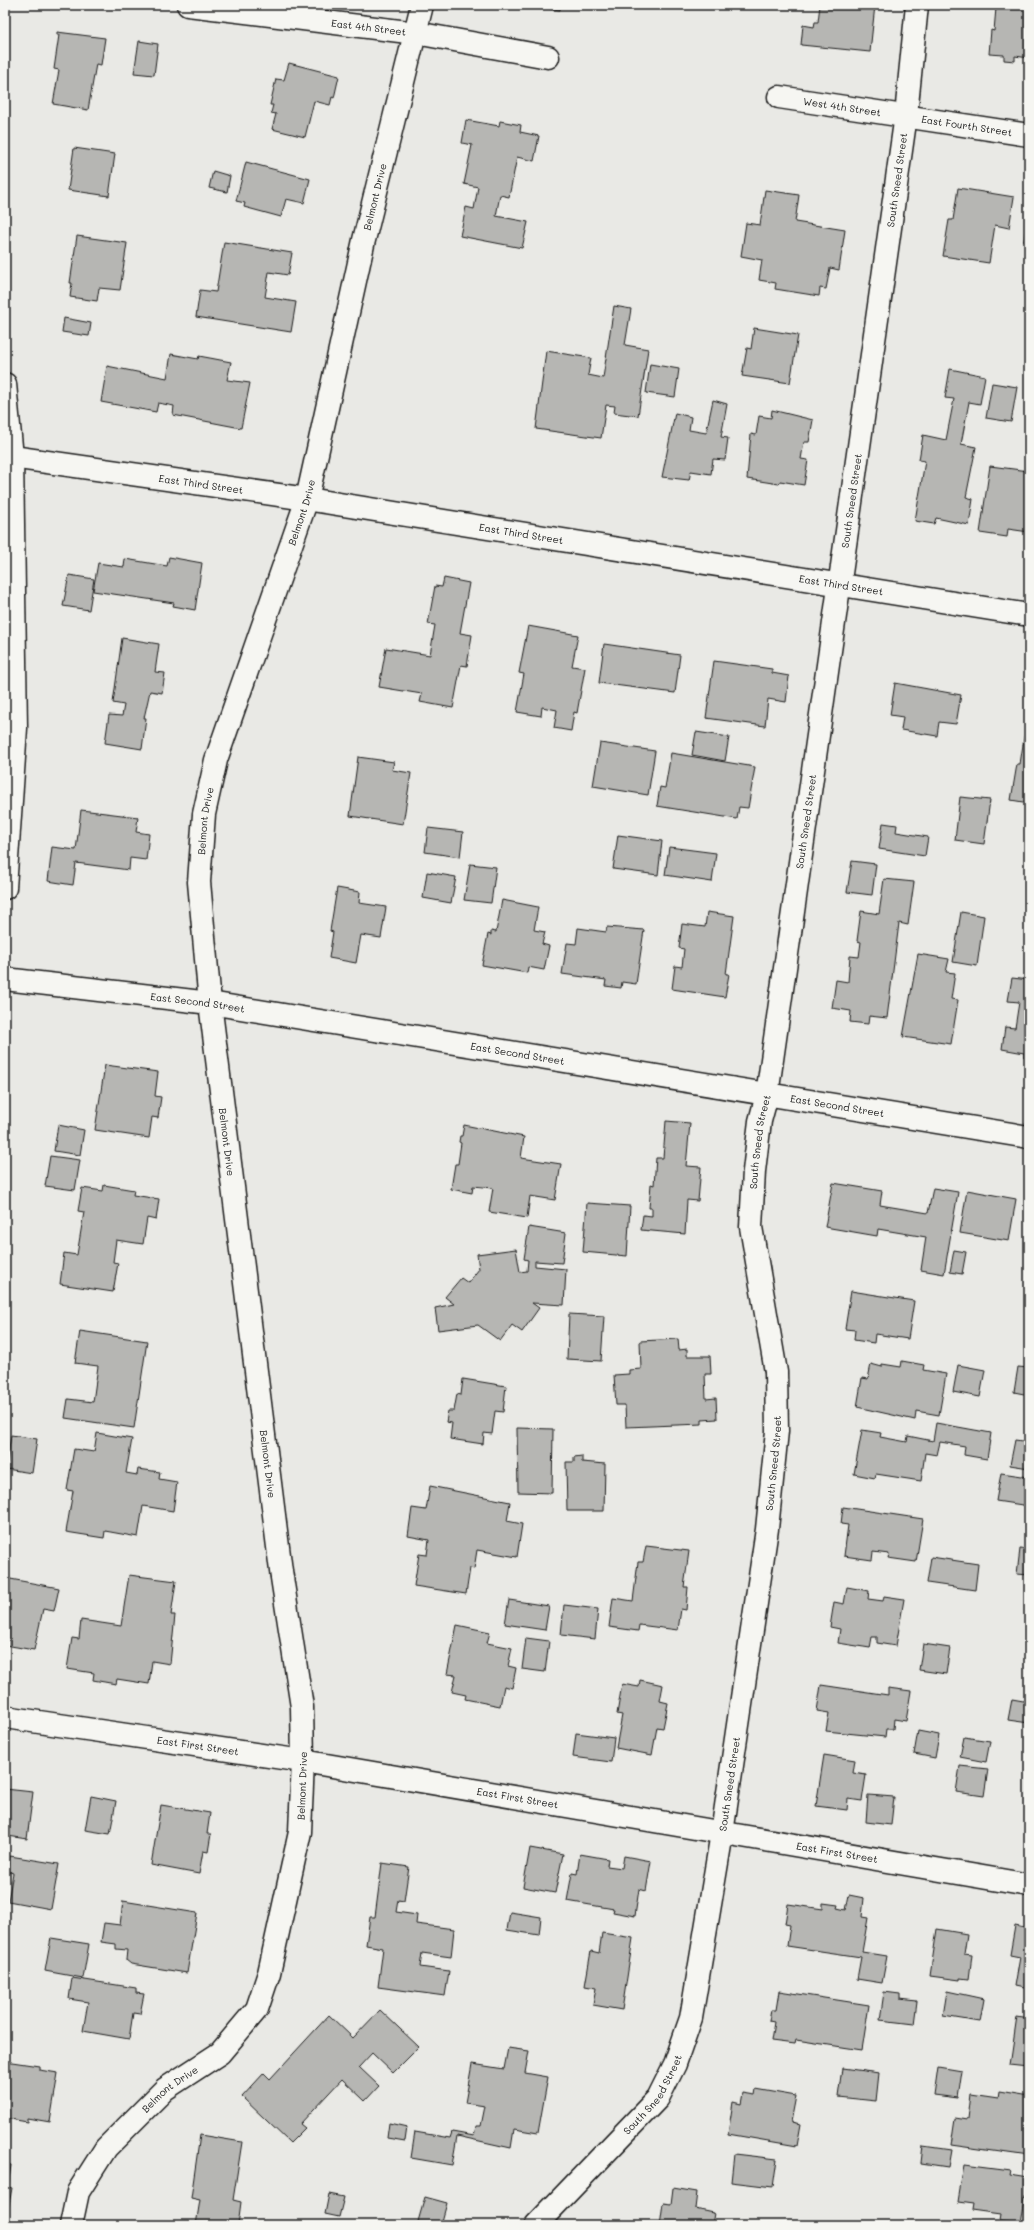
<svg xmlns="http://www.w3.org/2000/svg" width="1034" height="2230" font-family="Mali,sans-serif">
<rect width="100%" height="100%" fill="#e9e9e5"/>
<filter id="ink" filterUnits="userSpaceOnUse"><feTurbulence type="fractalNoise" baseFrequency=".025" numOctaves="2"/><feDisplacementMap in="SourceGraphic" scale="8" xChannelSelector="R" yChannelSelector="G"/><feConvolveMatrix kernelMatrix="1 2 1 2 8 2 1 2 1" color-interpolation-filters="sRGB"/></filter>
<g filter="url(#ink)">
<path fill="#b6b6b3" stroke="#1c1c1c" d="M523 5H560V10Z
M820 5H875L870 52 801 45 803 25 814 27 815 22H818Z
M990 5H1029V58L1015 56V61L1004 60V55L989 54 991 30 994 31 996 8H990Z
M57 32 105 38 101 65 96 64 88 110 53 104 59 70 54 69 59 35H57Z
M139 41 158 44 154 75 134 73Z
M289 63 339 76 334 98 332 97 330 105 314 101 305 137 272 129 276 114 271 113 273 105H270L276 79 284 80Z
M466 120 499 126 500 121 521 125 520 132 539 136 534 161 517 157 509 197 500 195 496 216 528 222 522 248 460 236 466 207 474 209 478 187 464 184 472 145 462 143Z
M74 148 115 154 109 196 68 190Z
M246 162 310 179 304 203 286 199 281 217 244 207 245 203 236 201Z
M213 171 230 176 227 192 209 188Z
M958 188 1014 197 1009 228 995 225 989 263 943 256 949 220H953Z
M765 190 799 195 795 222 845 230 839 270 830 268 826 289 820 288 819 296 775 289 776 283 759 280 762 260 741 256 746 223 760 225Z
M1029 209V242L1024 241Z
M77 236 127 243 120 290 99 288 97 301 70 297 72 283H70Z
M224 242 292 253 288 275 269 272 265 297 296 302 291 332 196 317 200 290 216 292Z
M614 306 631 309 625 345 648 349 638 416 614 413 615 406 606 405 601 438 536 429 546 351 591 358 588 375 603 378Z
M64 318 91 323 89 336 62 332Z
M754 328 798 335 790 383 742 376 747 348 751 349Z
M171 354 198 359 199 356 231 362 227 380 250 383 241 428 173 415 174 406 158 403 156 412 101 402 107 366 167 378Z
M650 364 679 369 675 397 646 393Z
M950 369 985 376 980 404 969 402 961 444 976 447 966 497 973 499 969 525 936 518 934 524 915 521 925 461 919 460 923 435 946 440 954 399 945 398Z
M992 383 1017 387 1011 422 986 418Z
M713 400 727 404 721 437 728 438 725 460 713 459 711 474 691 471 689 480 662 477 675 413 691 417 689 430 706 433Z
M772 410 813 420 809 442H804L801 459 808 460 804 485 780 481 779 484 747 479 751 434 756 435 759 416 771 418Z
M990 466 1029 471V532L1008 529 1007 537 980 533Z
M169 557 202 563 195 610 173 606 174 603 93 591 98 563 124 567 125 559 167 566Z
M69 575 94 579 89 610 63 606Z
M444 578 469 583 460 633 472 635 467 666 461 665 453 708 420 702 422 694 379 687 386 648 430 655 435 625 428 624 435 586 442 587Z
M528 626 578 635 572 666 585 668 577 713 574 712 571 731 554 728 557 710 542 707 541 716 517 712 524 674 519 673Z
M122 638 159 644 155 672 165 673 162 693 150 691 144 718H146L142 749 105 743 109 715 122 716 124 705 113 703Z
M604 644 680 655 675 693 599 683Z
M714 661 772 669V673L789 676 786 702 768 699 765 726 706 718Z
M895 683 961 695 956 724 939 722 937 736 901 730 903 717 890 715Z
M1027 719 1029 720V803L1011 800 1017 764H1020Z
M696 732 729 737 725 761 692 755Z
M600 743 655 751 648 795 593 786Z
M671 753 755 767 748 808 739 807 737 819 657 806 660 787 665 788Z
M358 757 394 762 392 770 411 773 403 824 350 816Z
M960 797 990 800 984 844 955 840Z
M81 810 138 817 136 832 149 834 146 860 130 858 129 870 76 863 73 885 48 881 52 847 76 850Z
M883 823 897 825 896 832 928 837 925 856 879 849Z
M428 828 463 832 460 857 425 852Z
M618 835 662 841 658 875 613 869Z
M669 847 716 853 712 882 665 875Z
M852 861 876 864 872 895 847 892Z
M470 864 496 867 491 903 464 900Z
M427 872 456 877 451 903 423 898Z
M884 879 914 882 908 925 899 923 887 1018 869 1016 868 1024 850 1022 851 1011 832 1008 836 980 848 982 850 956 859 957 861 942 857 941 861 911 879 914Z
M337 888 360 892 359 903 386 907 381 938 361 935 356 963 329 958 333 932 330 931Z
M502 900 538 907 534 930 545 932 542 944 549 946 544 970 528 967 527 973 482 965 488 934 491 935V931L496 932Z
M707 912 734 916 726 974H729L725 997 672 989 675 966 682 967 684 949 679 948 682 924 705 927Z
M961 912 984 916 977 966 953 962Z
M607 927 644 930 636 984 622 982 621 988 605 986 606 980 562 974 567 943 576 944 578 928 606 932Z
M918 954 949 959 946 972 955 973 951 999 958 1000 951 1044 903 1037Z
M1012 978 1029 980V1057H1024V1053L1002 1049 1005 1027 1015 1028 1019 1002 1008 1001Z
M105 1065 158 1072 155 1096 161 1097 158 1118 152 1117 149 1138 95 1130Z
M666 1121 690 1123 686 1166 701 1167 698 1201 687 1200 685 1234 641 1230 643 1215 652 1216V1208H649L651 1184 654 1185 656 1158H663Z
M58 1125 84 1130 80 1155 54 1151Z
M464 1125 524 1137 521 1158 561 1164 555 1200 530 1196 527 1218 489 1212 493 1188 473 1186 472 1193 451 1189 455 1164H458L461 1143 459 1142 460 1136H462Z
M50 1156 80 1160 75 1190 45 1186Z
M833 1183 882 1191 880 1205 928 1213 933 1188 958 1192 944 1274 921 1270 926 1237 878 1229 877 1236 825 1227Z
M104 1185 134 1190 133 1195 159 1199 156 1220 147 1218 143 1244 116 1240 113 1262 118 1263 113 1292 60 1284 64 1253 77 1255 84 1212 78 1211 82 1188 103 1191Z
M967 1190 1016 1199 1009 1241 960 1233Z
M587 1203 630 1206 627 1256 583 1252Z
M529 1227 566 1233 562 1263 535 1261V1266L566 1269 564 1305 532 1303 539 1308 522 1332 512 1325 500 1341 478 1325 438 1330 435 1308 454 1304 445 1297 461 1278 468 1283 479 1269 477 1254 516 1249 520 1272 527 1271 528 1260 524 1259Z
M954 1250 966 1252 962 1274 950 1272Z
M851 1291 914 1301 908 1339 875 1334 874 1343 854 1340 855 1330 845 1329Z
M569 1314 604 1316 601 1361 567 1359Z
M80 1331 147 1341 134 1428 65 1418 68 1399 93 1402 98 1366 75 1363Z
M678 1339 679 1350 687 1349V1356H710L711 1374H705L706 1399 716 1398 717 1419 702 1420V1424L626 1427 625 1405H616L614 1375 629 1374V1370L641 1369 640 1341Z
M902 1361 924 1365 923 1370 946 1374 939 1415 916 1411 915 1420 857 1407 862 1378 868 1379 871 1364 882 1367V1364L901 1367Z
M958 1365 985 1370 980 1397 953 1392Z
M1018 1367 1029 1368V1395L1014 1392Z
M463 1379 506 1386 503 1412 495 1411 492 1434 484 1433 483 1444 450 1439 452 1423 446 1422 448 1411H454L457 1394 461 1395Z
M936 1423 991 1433 987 1459 964 1455 965 1446 940 1442 937 1455 925 1453 921 1481 876 1474 875 1478 854 1474 862 1430 881 1433 880 1437 907 1442 908 1436 933 1441Z
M517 1428 553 1429 552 1493 518 1492Z
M97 1433 132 1439 126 1473 137 1475 138 1469 160 1472 159 1479 177 1482 173 1511 143 1506 138 1537 105 1531 104 1538 66 1532 73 1491 67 1490 74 1449 94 1452Z
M11 1435 37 1439 32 1473 6 1469Z
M1015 1440 1029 1442V1468L1010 1465Z
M582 1456V1462L605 1464 604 1511H567L566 1462H574V1457Z
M1001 1473 1029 1477V1506L996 1501Z
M430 1486 510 1502 507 1521 522 1524 517 1557 477 1550 474 1569 470 1568 466 1594 414 1586 419 1554 427 1555 429 1540 408 1536 412 1508 426 1510Z
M843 1507 923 1519 916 1562 888 1558 889 1554 873 1552 872 1560 844 1556 848 1525 841 1524Z
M646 1546 689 1551 684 1587H688L686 1610 681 1609 678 1630 639 1625 638 1631 609 1627 613 1598 633 1601 638 1562H643Z
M1020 1549 1029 1550V1575L1017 1574Z
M931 1557 978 1564 975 1590 927 1583Z
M129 1575 176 1581 171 1615H175L170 1664 152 1661 149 1684 117 1679 116 1684 93 1680 94 1673 67 1669 72 1638 79 1639 81 1620 121 1626Z
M5 1578 59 1588 54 1611 43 1609 34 1650 5 1645Z
M847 1587 869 1591 868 1599 883 1601 884 1596 904 1599 896 1646 877 1643V1637H872L870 1648 838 1643 840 1629 830 1627 834 1602 844 1604Z
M509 1600 549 1606 545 1630 505 1624Z
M564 1605 598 1609 595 1639 561 1635Z
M457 1625 490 1632 487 1643 512 1648 508 1666 516 1668 512 1688 504 1686 500 1706 465 1699 466 1695 452 1692 456 1675 447 1674Z
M526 1638 549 1641 545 1672 522 1669Z
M923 1644 950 1648 946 1674 919 1670Z
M640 1680 663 1685 660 1701 668 1703 663 1728 657 1727 652 1755 616 1748 622 1715 617 1714 622 1684 639 1687Z
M821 1685 888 1695V1688L911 1691 906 1721 894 1719 893 1729H886L885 1737 826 1731 829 1713 817 1711Z
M1012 1699 1029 1702V1723L1008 1720Z
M918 1731 939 1735 935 1758 914 1754Z
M576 1733 614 1738 611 1762 573 1757Z
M964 1737 990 1741 986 1762 960 1757Z
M824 1755 855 1760 853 1773 866 1775 862 1801 848 1799 847 1810 816 1806Z
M960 1766 988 1769 984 1796 956 1792Z
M5 1789 33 1792 27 1839 8 1836 7 1844H5Z
M868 1795 894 1797 891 1825 866 1822Z
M91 1796 116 1801 110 1834 85 1830Z
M161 1805 210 1813 207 1834H211L208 1852 203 1851 199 1874 151 1865Z
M530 1848 563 1854 555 1893 523 1887Z
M580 1854 608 1859 607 1866 622 1868 624 1856 651 1861 646 1891 639 1889 635 1916 613 1912 614 1909 567 1901 572 1873 577 1874Z
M10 1856 59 1864 51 1909 8 1901 13 1873 7 1871Z
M382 1863 409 1867 404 1901 398 1900 396 1912 417 1915 416 1924 454 1929 451 1957 422 1953 420 1967 449 1971 445 1996 378 1987 383 1948 366 1945 370 1917H375Z
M849 1895 864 1898 862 1917 868 1918 862 1952 887 1956 882 1983 857 1979 861 1957 787 1946 790 1925 785 1924 788 1904 823 1909V1903L838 1905 837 1908 846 1910Z
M123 1901 197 1913 187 1973 131 1964 126 1960 127 1950 116 1949V1944L101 1942 104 1923 120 1925Z
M510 1912 541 1917 539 1935 507 1930Z
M1015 1926 1029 1929V1989L1015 1986 1020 1957 1010 1955Z
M937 1929 967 1934 964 1954 972 1955 969 1979 960 1978V1980L930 1976Z
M602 1933 633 1938 622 2010 593 2005 596 1988 585 1986 591 1951 599 1953Z
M51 1938 89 1944 83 1978 45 1971Z
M72 1978 136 1988V1993L144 1994 140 2014 133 2013 129 2039 83 2031 88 2002 69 1999Z
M779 1991 869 2005 862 2050 796 2040 795 2044 771 2041 774 2022 769 2021 771 2010H776Z
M947 1991 984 1999 980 2022 943 2016Z
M884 1992 900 1994V1999L917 2001 914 2024 880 2020Z
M380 2010 419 2047 393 2073 372 2053 359 2067 379 2086 365 2101 342 2079 300 2124 305 2128 290 2143 242 2097 264 2073 270 2079 329 2015 353 2038Z
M1017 2017 1029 2019V2067L1010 2065Z
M508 2048 529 2051 525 2073 548 2077 538 2133 514 2129 511 2148 457 2136 452 2165 411 2158 415 2132 450 2138 452 2132 474 2136 476 2126H481L485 2106 465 2103 472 2064 504 2069Z
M5 2061 39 2066V2070L58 2073 50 2122 27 2118V2122L5 2118Z
M938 2067 962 2071 958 2098 934 2095Z
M842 2068 879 2073 876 2101 838 2097Z
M756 2089 796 2096 791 2122 801 2124 797 2146 728 2134 733 2102 741 2104 743 2093 755 2095Z
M999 2091 1029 2096V2156L951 2145 955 2118 968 2120 971 2094 998 2098Z
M389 2123 407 2127 405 2141 387 2138Z
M200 2135 242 2142 233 2200 241 2202 238 2225H196L200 2200 191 2198Z
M923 2146 951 2150 948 2167 921 2163Z
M734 2154 777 2159 773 2187 731 2182Z
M5 2164 11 2165 8 2187 12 2188 8 2210H5Z
M964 2164 1011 2170 1010 2175 1029 2178V2198L1025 2197 1021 2223 1000 2220 1001 2214 972 2210 973 2204 958 2202Z
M673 2188 697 2192 695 2209 714 2213 712 2225H660L663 2203 671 2204Z
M329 2194 344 2197 339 2217 325 2214Z
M425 2197 447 2203 441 2225H417Z"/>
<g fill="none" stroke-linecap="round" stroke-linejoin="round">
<g stroke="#1c1c1c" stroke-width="25">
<g id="minor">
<path id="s1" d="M188 5 416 33 548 57"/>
<path id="s2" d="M779 97 1029 135"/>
<path d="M5 384 12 457 16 728 5 888"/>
<path id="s3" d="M12 457 307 499 1029 615"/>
<path id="s4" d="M5 979 210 1003 1029 1137"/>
<path id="s5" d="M5 1717 303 1761 1029 1885"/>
<path id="s6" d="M71 2225 78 2192 106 2148 165 2089 220 2053 257 2009 269 1973 300 1832 303 1761 302 1707 281 1571 210 1003 199 882 204 814 216 760 307 499 364 240 422 5"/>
<path id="s7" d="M536 2225 658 2098 675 2064 691 2018 722 1833 767 1529 777 1431 776 1372 751 1227 754 1171 760 1121 767 1095 906 115 917 5"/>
</g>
</g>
<use href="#minor" stroke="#f6f6f2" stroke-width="22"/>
</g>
</g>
<g text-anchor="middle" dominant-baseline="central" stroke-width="3.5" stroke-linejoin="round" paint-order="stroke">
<g font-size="10" fill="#1c1c1c" stroke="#f6f6f2">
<text stroke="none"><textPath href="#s1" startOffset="182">East 4th Street</textPath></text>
<text stroke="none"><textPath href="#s2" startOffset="64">West 4th Street</textPath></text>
<text stroke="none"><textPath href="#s2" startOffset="190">East Fourth Street</textPath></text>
<text stroke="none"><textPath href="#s7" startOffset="2120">South Sneed Street</textPath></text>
<text stroke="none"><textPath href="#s6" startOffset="2141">Belmont Drive</textPath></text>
<text stroke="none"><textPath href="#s3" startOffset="191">East Third Street</textPath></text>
<text stroke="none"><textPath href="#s7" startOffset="1796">South Sneed Street</textPath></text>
<text stroke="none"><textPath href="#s6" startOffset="1817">Belmont Drive</textPath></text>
<text stroke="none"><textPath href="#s3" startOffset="515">East Third Street</textPath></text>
<text stroke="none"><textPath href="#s3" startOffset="839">East Third Street</textPath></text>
<text stroke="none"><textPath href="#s6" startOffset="1493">Belmont Drive</textPath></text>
<text stroke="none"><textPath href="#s7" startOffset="1472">South Sneed Street</textPath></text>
<text stroke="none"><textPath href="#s4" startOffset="194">East Second Street</textPath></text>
<text stroke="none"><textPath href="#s4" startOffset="518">East Second Street</textPath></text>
<text stroke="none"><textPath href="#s4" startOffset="842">East Second Street</textPath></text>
<text transform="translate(227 1142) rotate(83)">Belmont Drive</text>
<text stroke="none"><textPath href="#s7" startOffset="1148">South Sneed Street</textPath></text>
<text stroke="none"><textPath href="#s7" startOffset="824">South Sneed Street</textPath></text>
<text transform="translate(268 1464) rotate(83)">Belmont Drive</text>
<text stroke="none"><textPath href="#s5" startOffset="195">East First Street</textPath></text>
<text stroke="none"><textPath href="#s7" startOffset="500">South Sneed Street</textPath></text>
<text stroke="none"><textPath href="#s6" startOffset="521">Belmont Drive</textPath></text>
<text stroke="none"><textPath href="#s5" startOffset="519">East First Street</textPath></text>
<text stroke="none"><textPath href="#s5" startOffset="843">East First Street</textPath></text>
<text stroke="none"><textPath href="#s6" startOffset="173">Belmont Drive</textPath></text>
<text stroke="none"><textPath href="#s7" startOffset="176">South Sneed Street</textPath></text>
</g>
</g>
<rect width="1034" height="2230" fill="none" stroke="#f6f6f2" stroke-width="20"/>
<rect x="10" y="10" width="1014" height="2210" fill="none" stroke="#1c1c1c" stroke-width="1.5" filter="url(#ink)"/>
</svg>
